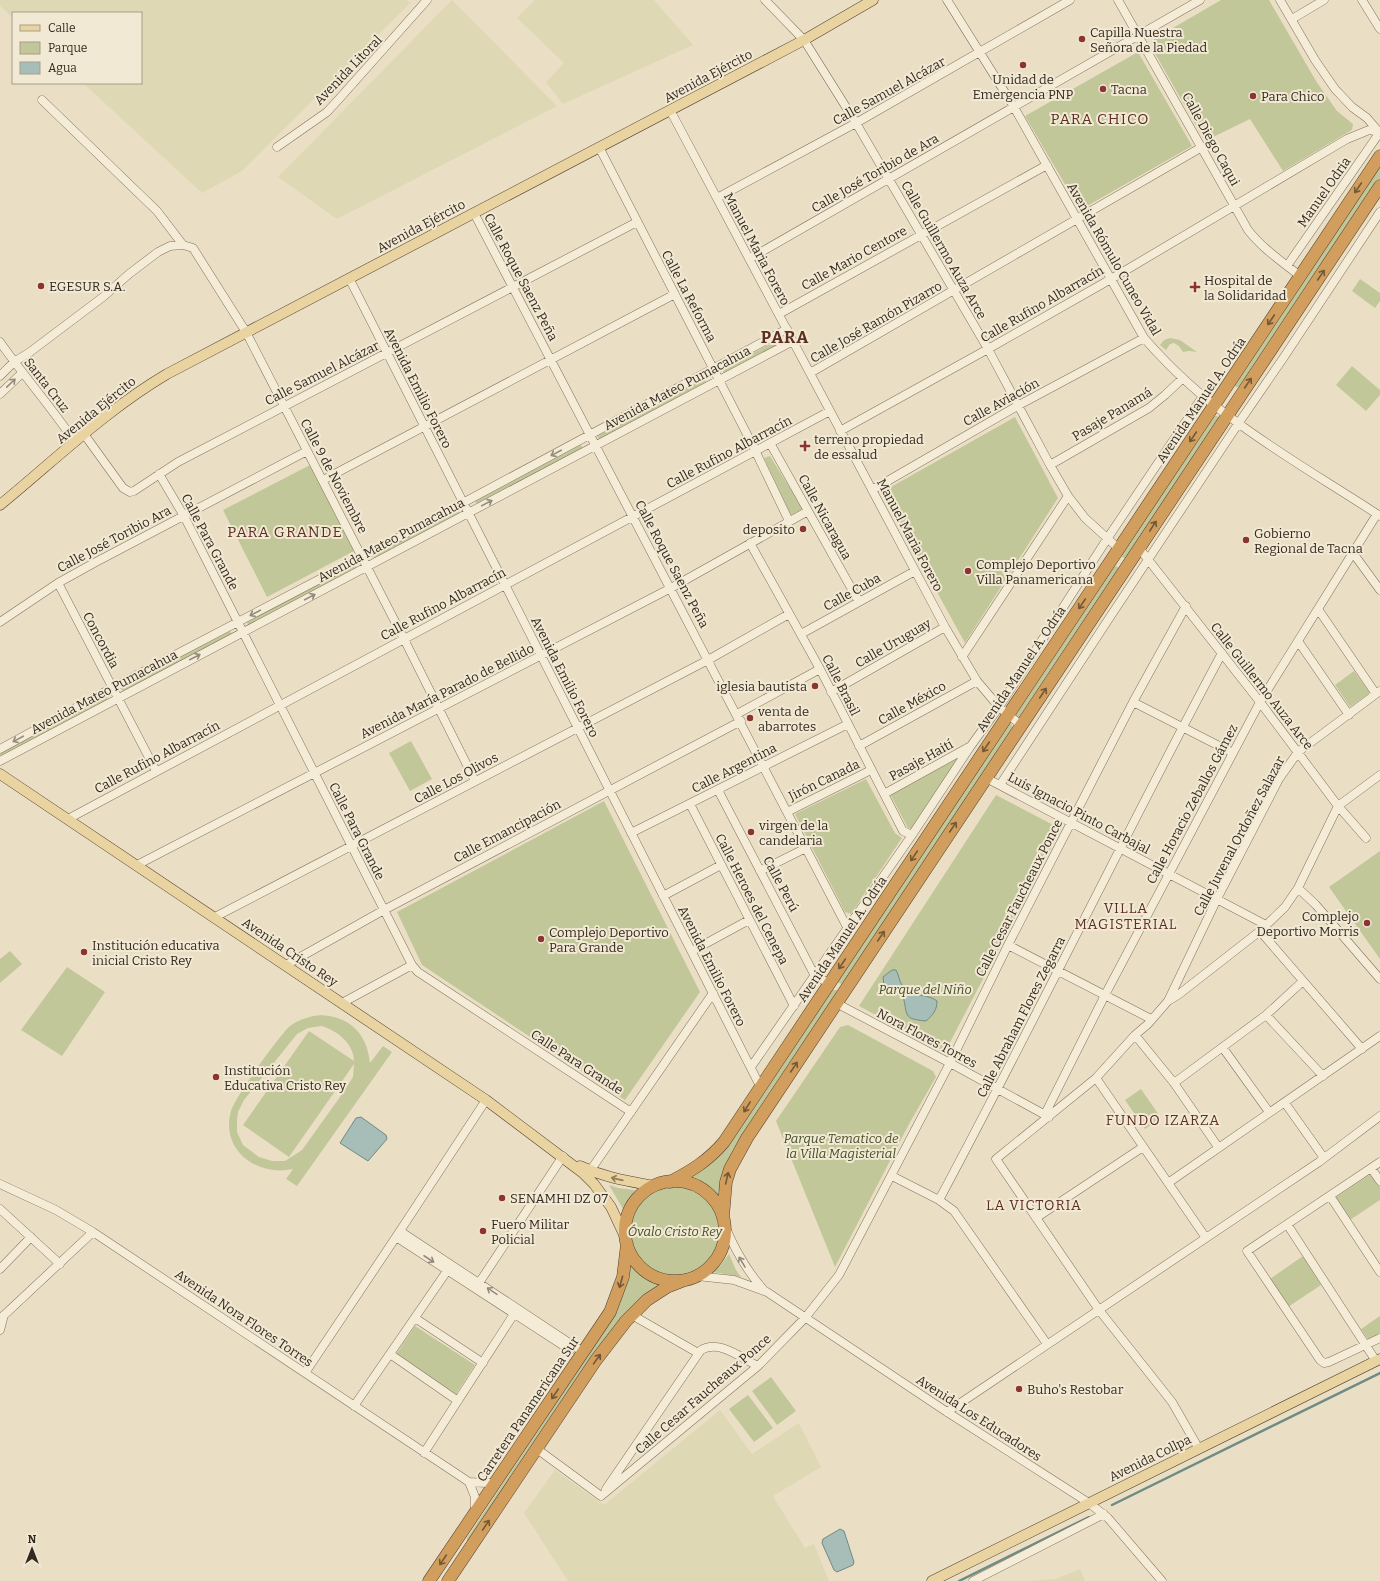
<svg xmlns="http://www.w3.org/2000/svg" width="1380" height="1581" font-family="Bitter,serif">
<rect width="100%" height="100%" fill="#eadfc5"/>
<path fill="#ded8b4" d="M0 0H407L410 3 242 171 202 193 83 83H141V13H13V18L0 6Z
M452 0 557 106 337 219 278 177Z
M533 0H654L693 45 563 104 546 82 564 63 517 18 534 1Z
M720 1410 752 1454 799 1423 821 1467 773 1496 805 1548 814 1544 829 1581H568L524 1513 555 1470 604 1505Z
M1080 1569 1085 1581H1028L1056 1579Z"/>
<path fill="#c2c79a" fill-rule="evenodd" d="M1221 0H1269L1316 81 1337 111 1353 124 1352 130 1283 171 1250 119 1205 141 1153 50 1154 39Z
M1138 52 1192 146 1080 210 1025 116Z
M1380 163V179L1242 387H1236L1233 384Z
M1360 279 1380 293V301L1375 308 1352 291Z
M1170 338 1180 340 1197 352 1189 351 1183 352 1179 346 1174 343 1170 344 1166 350 1160 345 1164 340Z
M778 340 781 345 724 374 722 369Z
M1352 366 1380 390V395L1366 411 1336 385Z
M704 378 706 382 599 439 597 436Z
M1215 416H1217L1219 418 1126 558H1124L1122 557V554Z
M1015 417 1058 498 965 643 882 492Z
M580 444 583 448 478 506 475 501Z
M770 456 803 509 791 515 764 458Z
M310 465 354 551 267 597 223 510Z
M457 510 460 514 375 560 373 556Z
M355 565 358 569 248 626 247 622Z
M1116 566 1119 568 1118 572 1020 719 1014 717 1112 568Z
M230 631 232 635 123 692 121 688Z
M1354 671 1370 693 1350 707 1335 685Z
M106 696 108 701 0 757V753Z
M1009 723H1011L1013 729 844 983 841 984 837 982Z
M411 741 432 779 410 791 389 753Z
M961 755 912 829 908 828 890 794Z
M866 779 895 833 902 838 851 914 845 912 795 814Z
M996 795 1061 829 945 1052 859 1006Z
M604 801 700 992 625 1100 422 965 397 912Z
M1380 851V959L1329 887Z
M10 951 22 964 0 983V959Z
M67 967 105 992 62 1056 21 1030Z
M831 990H836L837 991 836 994 732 1151 721 1177 718 1196 710 1187 689 1178 710 1165 717 1157Z
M321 1015C351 1017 367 1034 370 1063L383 1046 392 1052 297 1186 286 1179 293 1169C257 1177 220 1150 231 1111 235 1097 279 1036 290 1026 300 1019 310 1016 321 1015ZM321 1026C337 1030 354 1044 354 1061L309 1031 243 1125 289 1157 354 1064 353 1077 340 1097 302 1150 285 1161H272L259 1157 243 1145 237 1132V1120L238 1112 244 1100 297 1034 308 1028Z
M848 1025 933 1071 936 1077 909 1124 835 1267 776 1121 840 1027Z
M1141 1089 1161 1118 1145 1129 1125 1100Z
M1371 1174 1380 1187V1200L1350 1220 1335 1198Z
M609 1185 618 1188 635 1190 623 1209Z
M629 1232a46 46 0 1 1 92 0a46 46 0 1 1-92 0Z
M729 1254 736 1270 741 1277 713 1272 720 1266Z
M1303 1256 1321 1285 1288 1307 1270 1279Z
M629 1262C639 1274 650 1280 665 1284L653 1290 471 1544 467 1541V1538L610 1323 627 1283Z
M1380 1316V1333L1368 1339 1361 1329Z
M415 1326 475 1365 456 1394 396 1354Z
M771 1377 796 1411 777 1425 752 1391Z
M748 1395 773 1428 754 1442 729 1409Z"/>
<path fill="#a6beb7" stroke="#6e8b84" d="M892 970H896C899 975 899 981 902 985 912 999 925 992 937 1001 937 1010 933 1015 926 1021 902 1019 908 1015 903 996L893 988 884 985 883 977Z
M361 1117 386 1135 387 1139 368 1161 340 1143 356 1118Z
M840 1529 844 1531 854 1562 853 1565 837 1572 834 1570 822 1543 823 1539Z"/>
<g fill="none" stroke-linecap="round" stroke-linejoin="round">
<path stroke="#6e8b84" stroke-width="2.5" d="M1112 1505 1380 1373
M959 1581 1089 1517"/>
<g stroke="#83715d" stroke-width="9">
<path id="minor" d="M765 0 804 40 856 123 988 349 1050 465 1068 496 1085 518 1118 548
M947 0 1014 107 1144 338C1172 370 1204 399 1238 423 1284 457 1333 485 1380 516
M1118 0 1248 230C1262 248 1281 261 1300 276
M1280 0 1315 60 1335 89 1352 107 1367 118 1379 132
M1362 0 1380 29
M1292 19 1324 0
M42 100 157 211 183 245
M670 110 945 627 977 681 999 707 1021 725
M277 147 327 112 339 99 427 0
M599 147 752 444 789 521
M717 198 856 123 1070 0
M474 213 847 927
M749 259 1200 0
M1287 266 1380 132
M349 278 760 1086
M779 314 1047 165
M0 342C24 376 52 408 75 442
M810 373 1202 147
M0 376 14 362 30 352 103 297 129 274 158 252 170 246 183 245 193 248 246 332 404 639 475 781
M0 394 22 373
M840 431 988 349 1111 279 1347 139 1369 130 1380 132
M84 434 123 488 130 492 134 491 178 462 637 222
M770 443 859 602
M1050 465 1149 408 1165 395 1183 378
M159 474 184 516 412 965 418 972 631 1112
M323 480 675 294
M872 490 1019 405 1144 338
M750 543 820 669 903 831 912 835
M1139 548 1260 702 1338 806 1366 838
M1353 553 1380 590
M58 583 156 771
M1318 609 1376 694
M0 622 58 583 94 563 307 451
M801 634 915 571
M1298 641 1349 715
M962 657 1068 496
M831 692 945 627
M1133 702 1233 753
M737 714 820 669
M859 746 977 681
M0 749 112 688 362 557 787 329
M0 761 793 341
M986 778 1266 925
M1000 785 1108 620 1238 424 1284 357 1380 212
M718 790 815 976 829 983
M884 794 969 747
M690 804 794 1006
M787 812 871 770
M68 819 830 411
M631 833 848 724
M137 865 671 588 808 511
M760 871 806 848
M1298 888 1316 905 1380 979
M663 896 721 865
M215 917 708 660 789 614
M1260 931 1362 1049
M1008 945 1151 1019
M692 951 749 920
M286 965 384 910 741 721
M1168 1001 1178 995 1260 931 1285 907 1298 888 1338 806 1380 775
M342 1003 412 965
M836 1003 950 1063 1049 1117
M1266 1015 1323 1076
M1135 1035 1174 1083 1218 1147
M1223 1048 1269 1112
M751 1067 912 835 970 747 999 707 1107 539 1203 396
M1096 1078 1135 1035 1148 1024 1168 1001 1217 899 1279 779 1298 752 1380 691
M1174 1083 1266 1015 1303 981
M1285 1103 1324 1158
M1045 1114 1105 995 1260 702 1377 514
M1380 1162 1247 1251 1320 1360 1324 1363 1329 1362 1380 1338
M1371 1168 1380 1181
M590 1171 713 993
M892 1176 939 1200 954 1211 1047 1344
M1168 1183 1380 1036
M0 1184 56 1210 93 1232 469 1482 487 1483H495
M1330 1196 1380 1272
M939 1200C1036 1019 1125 834 1222 653
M0 1209 60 1264
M1036 1218 1143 1147
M1287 1224 1376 1361
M725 1226C735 1250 746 1270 763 1289
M400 1231 583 1352
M396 1237 570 1350
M0 1269 31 1237
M697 1276 734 1280 767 1292 947 1412 1089 1503 1108 1518 1162 1581
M479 1283 563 1156
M632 1315 698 1353
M415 1318 483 1363
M0 1319 93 1232
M0 1330 4 1315
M390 1354 458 1401
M305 1373 396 1237 486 1100
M354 1406 447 1271
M947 1412 1319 1162 1380 1116
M537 1449 601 1496
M1199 1449 1172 1402 1099 1310 996 1159 1096 1078 1206 1238
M424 1453 514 1314
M469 1482 475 1497V1512
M606 1489 701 1350C719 1339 741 1358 758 1366
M601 1496 758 1366 805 1318 839 1275 950 1063 1008 945 1133 702 1186 606
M973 1581 1104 1514"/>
</g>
<g stroke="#514031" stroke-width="11">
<path id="major" d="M0 505C55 460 106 410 167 374L804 40 873 0
M0 774 486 1100 583 1173 594 1184 611 1207 626 1239
M580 1166C606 1178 628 1181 655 1186
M932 1581 1380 1359"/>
</g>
<g stroke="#514031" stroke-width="13">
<path id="highway" d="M625 1231a50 50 0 1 1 100 0a50 50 0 1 1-100 0Z
M670 1182C691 1171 708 1161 724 1142L1380 156
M723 1217 726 1182 730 1169 747 1138 1380 186
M429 1581 610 1312 623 1277 627 1244
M448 1581 596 1360 626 1321 647 1300 667 1287 685 1280"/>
</g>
<use href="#minor" stroke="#f5ecd8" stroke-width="8"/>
<use href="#major" stroke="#e9d3a1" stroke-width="10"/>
<use href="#highway" stroke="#d19e5e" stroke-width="12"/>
</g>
<defs><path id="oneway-shaft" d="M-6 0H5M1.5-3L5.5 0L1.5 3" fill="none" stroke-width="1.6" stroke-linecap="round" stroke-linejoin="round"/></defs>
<g stroke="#735838">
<use href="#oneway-shaft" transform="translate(1358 188) rotate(124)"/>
<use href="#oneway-shaft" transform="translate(1321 275) rotate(-56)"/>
<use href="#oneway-shaft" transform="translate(1271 320) rotate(124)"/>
<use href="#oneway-shaft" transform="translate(1248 383) rotate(-56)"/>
<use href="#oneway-shaft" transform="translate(1193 437) rotate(124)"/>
<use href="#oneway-shaft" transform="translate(1153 526) rotate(-57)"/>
<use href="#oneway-shaft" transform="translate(1082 604) rotate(124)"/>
<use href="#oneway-shaft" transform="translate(1043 693) rotate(-56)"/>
<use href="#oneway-shaft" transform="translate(986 747) rotate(124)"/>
<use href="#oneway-shaft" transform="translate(953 827) rotate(-56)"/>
<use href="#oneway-shaft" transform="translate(914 856) rotate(124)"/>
<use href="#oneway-shaft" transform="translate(881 936) rotate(-56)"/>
<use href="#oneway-shaft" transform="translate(842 964) rotate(124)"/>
<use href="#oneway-shaft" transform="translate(794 1067) rotate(-56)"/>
<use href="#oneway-shaft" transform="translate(747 1107) rotate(122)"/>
<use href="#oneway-shaft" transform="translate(727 1178) rotate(-77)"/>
<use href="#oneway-shaft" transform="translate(621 1282) rotate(106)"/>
<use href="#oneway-shaft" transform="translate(597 1359) rotate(-54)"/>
<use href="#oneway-shaft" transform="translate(555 1394) rotate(124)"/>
<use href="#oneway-shaft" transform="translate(486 1525) rotate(-56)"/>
<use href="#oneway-shaft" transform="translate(443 1560) rotate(124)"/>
</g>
<g stroke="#958b7c">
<use href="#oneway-shaft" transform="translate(11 383) rotate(-44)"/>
<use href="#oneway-shaft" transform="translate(556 453) rotate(152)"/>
<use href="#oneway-shaft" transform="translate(487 503) rotate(-28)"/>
<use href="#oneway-shaft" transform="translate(310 597) rotate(-28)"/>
<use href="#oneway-shaft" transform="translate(255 613) rotate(152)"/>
<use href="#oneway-shaft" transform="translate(195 657) rotate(-27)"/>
<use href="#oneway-shaft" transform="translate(18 739) rotate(152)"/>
<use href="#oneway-shaft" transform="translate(429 1259) rotate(33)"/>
<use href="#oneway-shaft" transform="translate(742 1262) rotate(-121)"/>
<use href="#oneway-shaft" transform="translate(492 1291) rotate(-146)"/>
</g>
<use stroke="#8f7e60" href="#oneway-shaft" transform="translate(617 1179) rotate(-167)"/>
<g fill="#8c3334" stroke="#f2e9d4" stroke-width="1.5">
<circle cx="1082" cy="39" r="4"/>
<circle cx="1023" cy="65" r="4"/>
<circle cx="1103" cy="89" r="4"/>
<circle cx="1253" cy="96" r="4"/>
<circle cx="41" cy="286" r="4"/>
<path d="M1193 281h4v4h4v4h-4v4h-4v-4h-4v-4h4z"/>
<path d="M803 440h4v4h4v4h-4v4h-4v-4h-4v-4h4z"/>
<circle cx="803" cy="529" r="4"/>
<circle cx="1246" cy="540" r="4"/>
<circle cx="968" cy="571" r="4"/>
<circle cx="815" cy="686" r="4"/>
<circle cx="750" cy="718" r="4"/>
<circle cx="751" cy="832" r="4"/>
<circle cx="1367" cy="923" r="4"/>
<circle cx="541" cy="939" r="4"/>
<circle cx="84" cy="952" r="4"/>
<circle cx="216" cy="1077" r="4"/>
<circle cx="502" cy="1198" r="4"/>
<circle cx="483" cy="1231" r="4"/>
<circle cx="1019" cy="1389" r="4"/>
</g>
<g text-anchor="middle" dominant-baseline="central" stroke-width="4" stroke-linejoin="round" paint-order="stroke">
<g font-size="13" fill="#352a1f" stroke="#f2e9d4" text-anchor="start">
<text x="1090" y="32">Capilla Nuestra<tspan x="1090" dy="15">Señora de la Piedad</tspan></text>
<text x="1023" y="79" text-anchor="middle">Unidad de<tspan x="1023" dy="15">Emergencia PNP</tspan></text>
<text x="1111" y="89">Tacna</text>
<text x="1261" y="96">Para Chico</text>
<text x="1204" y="280">Hospital de<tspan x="1204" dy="15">la Solidaridad</tspan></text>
<text x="49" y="286">EGESUR S.A.</text>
<text x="814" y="439">terreno propiedad<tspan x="814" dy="15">de essalud</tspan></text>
<text x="795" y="529" text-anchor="end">deposito</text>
<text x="1254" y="533">Gobierno<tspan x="1254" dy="15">Regional de Tacna</tspan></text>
<text x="976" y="564">Complejo Deportivo<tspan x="976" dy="15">Villa Panamericana</tspan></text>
<text x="807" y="686" text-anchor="end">iglesia bautista</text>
<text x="758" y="711">venta de<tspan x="758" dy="15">abarrotes</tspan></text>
<text x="759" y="825">virgen de la<tspan x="759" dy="15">candelaria</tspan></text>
<text x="1359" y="916" text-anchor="end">Complejo<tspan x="1359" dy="15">Deportivo Morris</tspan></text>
<text x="549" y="932">Complejo Deportivo<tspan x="549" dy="15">Para Grande</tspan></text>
<text x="92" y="945">Institución educativa<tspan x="92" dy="15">inicial Cristo Rey</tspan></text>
<text x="224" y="1070">Institución<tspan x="224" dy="15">Educativa Cristo Rey</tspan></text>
<text x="510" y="1198">SENAMHI DZ 07</text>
<text x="491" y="1224">Fuero Militar<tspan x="491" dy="15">Policial</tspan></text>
<text x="1027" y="1389">Buho's Restobar</text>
</g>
<g font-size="13" fill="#352a1f" stroke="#f2e9d4">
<text transform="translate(348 70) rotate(-46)">Avenida Litoral</text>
<text transform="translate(708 76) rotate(-28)">Avenida Ejército</text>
<text transform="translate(889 91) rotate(-29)">Calle Samuel Alcázar</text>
<text transform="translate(1211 139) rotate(61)">Calle Diego Caqui</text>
<text transform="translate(875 173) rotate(-30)">Calle José Toribio de Ara</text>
<text transform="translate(1324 192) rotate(-55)">Manuel Odria</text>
<text transform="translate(421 226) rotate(-28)">Avenida Ejército</text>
<text transform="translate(757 249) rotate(62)">Manuel Maria Forero</text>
<text transform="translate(944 250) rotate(60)">Calle Guillermo Auza Arce</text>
<text transform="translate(854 258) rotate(-29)">Calle Mario Centore</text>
<text transform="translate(1114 259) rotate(60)">Avenida Rómulo Cuneo Vidal</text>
<text transform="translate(521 277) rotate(62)">Calle Roque Saenz Peña</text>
<text transform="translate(689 296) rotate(62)">Calle La Reforma</text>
<text transform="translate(1042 304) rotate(-30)">Calle Rufino Albarracín</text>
<text transform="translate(876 322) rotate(-30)">Calle José Ramón Pizarro</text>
<text transform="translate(322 373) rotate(-27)">Calle Samuel Alcázar</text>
<text transform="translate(47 385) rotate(52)">Santa Cruz</text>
<text transform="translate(418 388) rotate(63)">Avenida Emilio Forero</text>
<text transform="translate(677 388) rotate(-28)">Avenida Mateo Pumacahua</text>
<text transform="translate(1201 400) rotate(-56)">Avenida Manuel A. Odría</text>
<text transform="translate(1001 402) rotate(-29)">Calle Aviación</text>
<text transform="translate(96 410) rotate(-39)">Avenida Ejército</text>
<text transform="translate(1112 414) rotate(-31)">Pasaje Panamá</text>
<text transform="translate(729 452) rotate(-28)">Calle Rufino Albarracín</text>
<text transform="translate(334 476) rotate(62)">Calle 9 de Noviembre</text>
<text transform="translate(825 517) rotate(61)">Calle Nicaragua</text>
<text transform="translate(910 535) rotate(62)">Manuel Maria Forero</text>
<text transform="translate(114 539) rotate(-28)">Calle José Toribio Ara</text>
<text transform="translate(391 540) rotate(-28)">Avenida Mateo Pumacahua</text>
<text transform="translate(210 542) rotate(62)">Calle Para Grande</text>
<text transform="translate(672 564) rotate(62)">Calle Roque Saenz Peña</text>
<text transform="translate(852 592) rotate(-29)">Calle Cuba</text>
<text transform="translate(443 604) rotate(-28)">Calle Rufino Albarracín</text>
<text transform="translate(101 640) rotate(62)">Concordia</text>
<text transform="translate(893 643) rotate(-30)">Calle Uruguay</text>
<text transform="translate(1021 669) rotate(-56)">Avenida Manuel A. Odría</text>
<text transform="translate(565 677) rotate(63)">Avenida Emilio Forero</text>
<text transform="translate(841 685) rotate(63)">Calle Brasil</text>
<text transform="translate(1262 686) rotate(52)">Calle Guillermo Auza Arce</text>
<text transform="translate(447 691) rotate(-27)">Avenida María Parado de Bellido</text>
<text transform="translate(104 692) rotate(-28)">Avenida Mateo Pumacahua</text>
<text transform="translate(912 703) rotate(-29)">Calle México</text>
<text transform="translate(157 757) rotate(-28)">Calle Rufino Albarracín</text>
<text transform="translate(921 760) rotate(-29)">Pasaje Haití</text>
<text transform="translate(734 768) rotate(-27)">Calle Argentina</text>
<text transform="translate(456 778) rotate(-28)">Calle Los Olivos</text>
<text transform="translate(824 780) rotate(-26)">Jirón Canada</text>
<text transform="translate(1192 804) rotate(-62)">Calle Horacio Zeballos Gámez</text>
<text transform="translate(1079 813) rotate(28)">Luis Ignacio Pinto Carbajal</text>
<text transform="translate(357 831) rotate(63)">Calle Para Grande</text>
<text transform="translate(507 831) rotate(-28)">Calle Emancipación</text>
<text transform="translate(1239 836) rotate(-62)">Calle Juvenal Ordoñez Salazar</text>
<text transform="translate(781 884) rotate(62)">Calle Perú</text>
<text transform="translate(1019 898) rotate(-63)">Calle Cesar Faucheaux Ponce</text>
<text transform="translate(752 899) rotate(63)">Calle Heroes del Cenepa</text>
<text transform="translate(842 939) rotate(-56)">Avenida Manuel A. Odría</text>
<text transform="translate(290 952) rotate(34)">Avenida Cristo Rey</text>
<text transform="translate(712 966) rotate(63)">Avenida Emilio Forero</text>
<text transform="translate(1021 1017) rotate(-63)">Calle Abraham Flores Zegarra</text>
<text transform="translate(927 1038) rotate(28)">Nora Flores Torres</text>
<text transform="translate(577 1062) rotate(33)">Calle Para Grande</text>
<text transform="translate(244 1318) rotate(34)">Avenida Nora Flores Torres</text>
<text transform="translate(703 1394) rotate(-41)">Calle Cesar Faucheaux Ponce</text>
<text transform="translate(528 1409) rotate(-56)">Carretera Panamericana Sur</text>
<text transform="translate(979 1418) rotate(33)">Avenida Los Educadores</text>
<text transform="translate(1150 1458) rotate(-26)">Avenida Collpa</text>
</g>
<g font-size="13" font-style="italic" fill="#454f28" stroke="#f2e9d4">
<text x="925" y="989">Parque del Niño</text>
<text x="841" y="1138">Parque Tematico de<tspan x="841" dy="15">la Villa Magisterial</tspan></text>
<text x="675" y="1231">Óvalo Cristo Rey</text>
</g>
<g font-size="14" letter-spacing="1" fill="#5d2f23" stroke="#f2e9d4">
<text x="1126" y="908">VILLA<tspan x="1126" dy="16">MAGISTERIAL</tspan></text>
<text x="1163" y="1120">FUNDO IZARZA</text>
<text x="1034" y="1205">LA VICTORIA</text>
</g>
<g font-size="15" letter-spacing="1" fill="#5d2f23" stroke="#f2e9d4">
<text x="1100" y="119">PARA CHICO</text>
<text x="285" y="532">PARA GRANDE</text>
</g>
<g font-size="17" font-weight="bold" letter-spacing="1" fill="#5d2f23" stroke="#f2e9d4">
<text x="785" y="337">PARA</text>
</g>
</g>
<rect x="12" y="12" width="130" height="72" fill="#f2e9d4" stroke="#a69d8c"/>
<rect x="20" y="25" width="20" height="6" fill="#e9d3a1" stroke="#a69d8c"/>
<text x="48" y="32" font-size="12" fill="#352a1f">Calle</text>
<rect x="20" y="42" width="20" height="12" fill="#c2c79a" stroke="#a69d8c"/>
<text x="48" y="52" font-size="12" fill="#352a1f">Parque</text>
<rect x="20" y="62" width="20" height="12" fill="#a6beb7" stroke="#a69d8c"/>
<text x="48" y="72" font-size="12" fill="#352a1f">Agua</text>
<g transform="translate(32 1549)" stroke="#f2e9d4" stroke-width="3" paint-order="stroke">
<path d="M0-3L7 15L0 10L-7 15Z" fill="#352a1f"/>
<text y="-6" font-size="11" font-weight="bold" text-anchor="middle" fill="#352a1f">N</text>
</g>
</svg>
